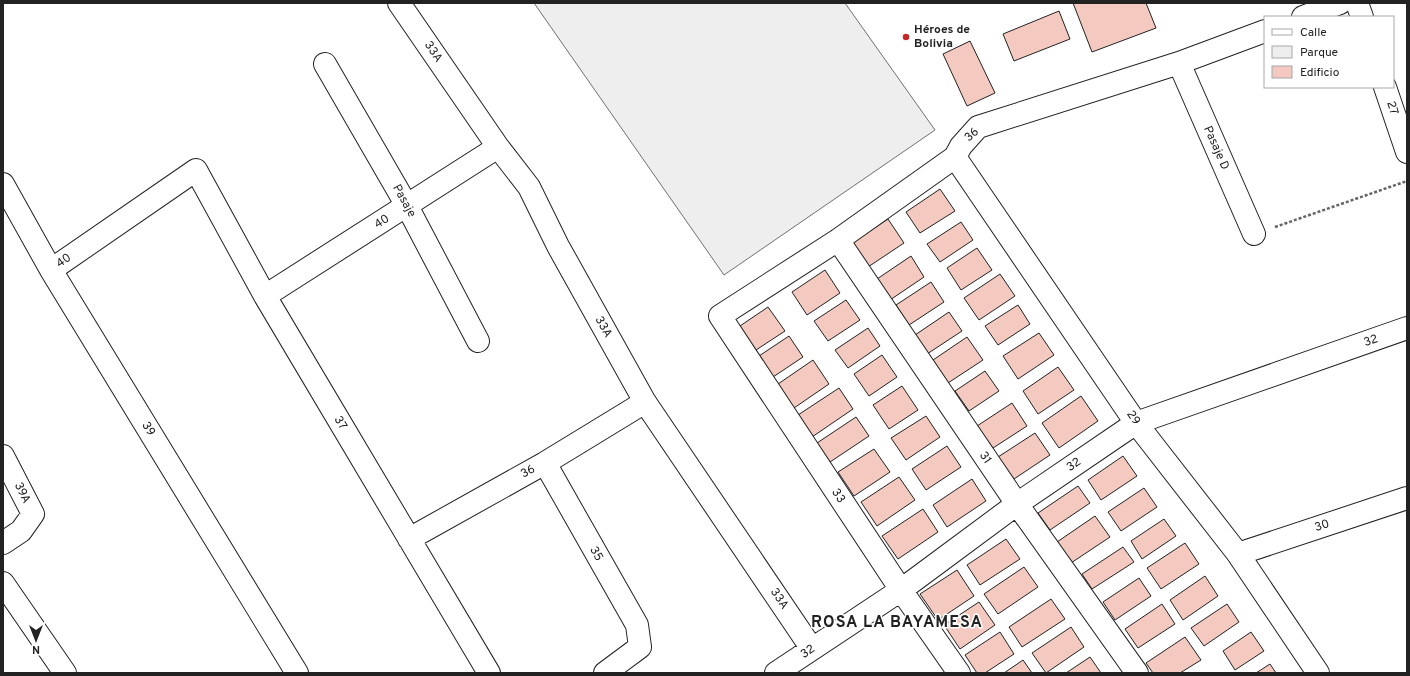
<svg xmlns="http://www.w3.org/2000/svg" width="1410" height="676" font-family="Overpass,sans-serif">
<rect width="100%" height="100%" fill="#fff"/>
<path fill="#eee" stroke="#6f6f6f" d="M534 3H845L935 130 724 275Z"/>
<path fill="#f3c9c0" stroke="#222" d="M1073 3H1146L1156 28 1092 52Z
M1059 11 1070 39 1014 61 1003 34Z
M970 41 995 93 967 106 943 54Z
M940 189 955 211 920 233 906 212Z
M888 219 904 243 865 269 849 245Z
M961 222 973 240 940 262 927 244Z
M977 248 992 270 961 290 947 268Z
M911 256 924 277 890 300 877 279Z
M825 270 840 293 807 315 792 292Z
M1000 274 1015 296 979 320 964 298Z
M931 282 944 302 909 325 896 305Z
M846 300 860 320 828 341 814 321Z
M1018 305 1030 324 998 345 985 326Z
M768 307 785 331 753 352 737 328Z
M949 312 962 331 927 354 915 335Z
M868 328 880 346 848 368 835 350Z
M1039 333 1054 355 1018 379 1003 356Z
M789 336 803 357 773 377 759 356Z
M967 337 983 360 948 383 933 360Z
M882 355 897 377 869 396 854 374Z
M813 360 829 384 794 408 778 384Z
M1058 367 1074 390 1038 414 1023 391Z
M985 371 999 391 969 411 955 391Z
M902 386 918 410 889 429 873 405Z
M839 388 853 409 812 437 798 415Z
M1081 396 1098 421 1059 448 1042 423Z
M1012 403 1027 426 993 448 977 426Z
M926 416 940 437 906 460 891 438Z
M856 417 869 436 830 462 817 443Z
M1035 433 1050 455 1014 479 998 457Z
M947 446 961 467 926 490 912 469Z
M874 449 890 472 854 496 838 472Z
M1123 456 1137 476 1101 500 1088 480Z
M899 477 915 500 877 526 861 502Z
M972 479 986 501 947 527 933 505Z
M1078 486 1090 503 1050 530 1038 513Z
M1144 488 1157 507 1121 531 1108 512Z
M923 509 938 532 898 559 882 536Z
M1095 516 1110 537 1071 563 1057 542Z
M1164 519 1176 536 1142 559 1131 541Z
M1006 539 1020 559 980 585 967 565Z
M1185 543 1199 564 1161 589 1147 568Z
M1123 547 1134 562 1092 589 1082 574Z
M1024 567 1038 587 998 614 984 594Z
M957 570 974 596 938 620 920 594Z
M1205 576 1218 596 1183 620 1170 600Z
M1139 578 1151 596 1115 620 1103 602Z
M1051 599 1065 619 1022 647 1009 627Z
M979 602 995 625 960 649 944 625Z
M1162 604 1175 624 1138 648 1125 629Z
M1227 604 1239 622 1204 646 1191 628Z
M1071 627 1084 647 1046 673 1032 653Z
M1000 632 1014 654 985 673H977L965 655Z
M1251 632 1264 651 1235 670 1223 651Z
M1185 637 1201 660 1180 673H1153L1146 663Z
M1090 657 1101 673H1066Z
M1023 660 1032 673H1004Z
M1270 664 1276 673H1256Z"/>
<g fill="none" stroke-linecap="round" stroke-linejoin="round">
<g stroke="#222" stroke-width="24">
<path id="minor" d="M399 3 498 147 529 187 558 246 645 402 812 649
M1357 3 1362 17
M1303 17 1340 3
M1179 63 1254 234
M325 64 407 206 478 341
M1385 87 1407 152
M955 157 1136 423 1238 554 1318 673
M3 184 51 270 297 673
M838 240 1017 504 1137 673
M51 270 196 170 265 296 489 673
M265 296 498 147
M3 456 33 514 21 531 3 543
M545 463 637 625 640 647 605 673
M409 539 545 463 645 402
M1238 554 1407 498
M3 583 65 673
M776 673 901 590 1017 504 1136 423 1407 328
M959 673 901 590 720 316 838 240 955 157 961 146 978 127 1179 63 1265 31"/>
</g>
<path stroke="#646464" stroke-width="2.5" stroke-dasharray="3 2" stroke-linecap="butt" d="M1275 227 1407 181"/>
<use href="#minor" stroke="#fff" stroke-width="22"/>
</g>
<circle fill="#c62828" stroke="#fff" stroke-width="1.5" cx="906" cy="37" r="4"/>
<g text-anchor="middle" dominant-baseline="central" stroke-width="3" stroke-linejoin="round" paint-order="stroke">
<g font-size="12" font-weight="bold" fill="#222" stroke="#fff" text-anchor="start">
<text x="914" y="30">Héroes de<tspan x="914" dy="14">Bolivia</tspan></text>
</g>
<g font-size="12" fill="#222" stroke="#fff">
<text transform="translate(433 52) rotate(56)">33A</text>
<text transform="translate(1392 108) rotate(72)">27</text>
<text transform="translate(972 135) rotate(-43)">36</text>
<text transform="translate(1216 148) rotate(66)">Pasaje D</text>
<text transform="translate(404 201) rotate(61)">Pasaje</text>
<text transform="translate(382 222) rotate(-32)">40</text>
<text transform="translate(64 261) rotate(-35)">40</text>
<text transform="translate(603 327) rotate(61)">33A</text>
<text transform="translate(1371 341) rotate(-19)">32</text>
<text transform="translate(1133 418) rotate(55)">29</text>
<text transform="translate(340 423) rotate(59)">37</text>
<text transform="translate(148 429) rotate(59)">39</text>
<text transform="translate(985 458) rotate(56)">31</text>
<text transform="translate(1074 465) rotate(-34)">32</text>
<text transform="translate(528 472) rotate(-29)">36</text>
<text transform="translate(22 493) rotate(64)">39A</text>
<text transform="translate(838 496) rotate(57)">33</text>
<text transform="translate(1322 526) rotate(-18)">30</text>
<text transform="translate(596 554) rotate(61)">35</text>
<text transform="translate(779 599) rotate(56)">33A</text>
<text transform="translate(808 652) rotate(-34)">32</text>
</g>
<g font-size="16" font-weight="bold" letter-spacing="1" fill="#222" stroke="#fff">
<text x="897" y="623">ROSA LA BAYAMESA</text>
</g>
</g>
<rect width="1410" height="676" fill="none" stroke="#222222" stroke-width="8"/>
<rect x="1264" y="16" width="130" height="72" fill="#ffffff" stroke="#a7a7a7"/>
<rect x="1272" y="29" width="20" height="6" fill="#ffffff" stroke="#a7a7a7"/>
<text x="1300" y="36" font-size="12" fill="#222222">Calle</text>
<rect x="1272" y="46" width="20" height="12" fill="#eeeeee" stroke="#a7a7a7"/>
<text x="1300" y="56" font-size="12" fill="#222222">Parque</text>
<rect x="1272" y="66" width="20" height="12" fill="#f3c9c0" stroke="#a7a7a7"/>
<text x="1300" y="76" font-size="12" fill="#222222">Edificio</text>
<g transform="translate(36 640) rotate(180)" stroke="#ffffff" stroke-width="3" paint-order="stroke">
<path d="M0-3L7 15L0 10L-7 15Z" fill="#222222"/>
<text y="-6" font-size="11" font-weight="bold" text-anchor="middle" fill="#222222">N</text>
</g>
</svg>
